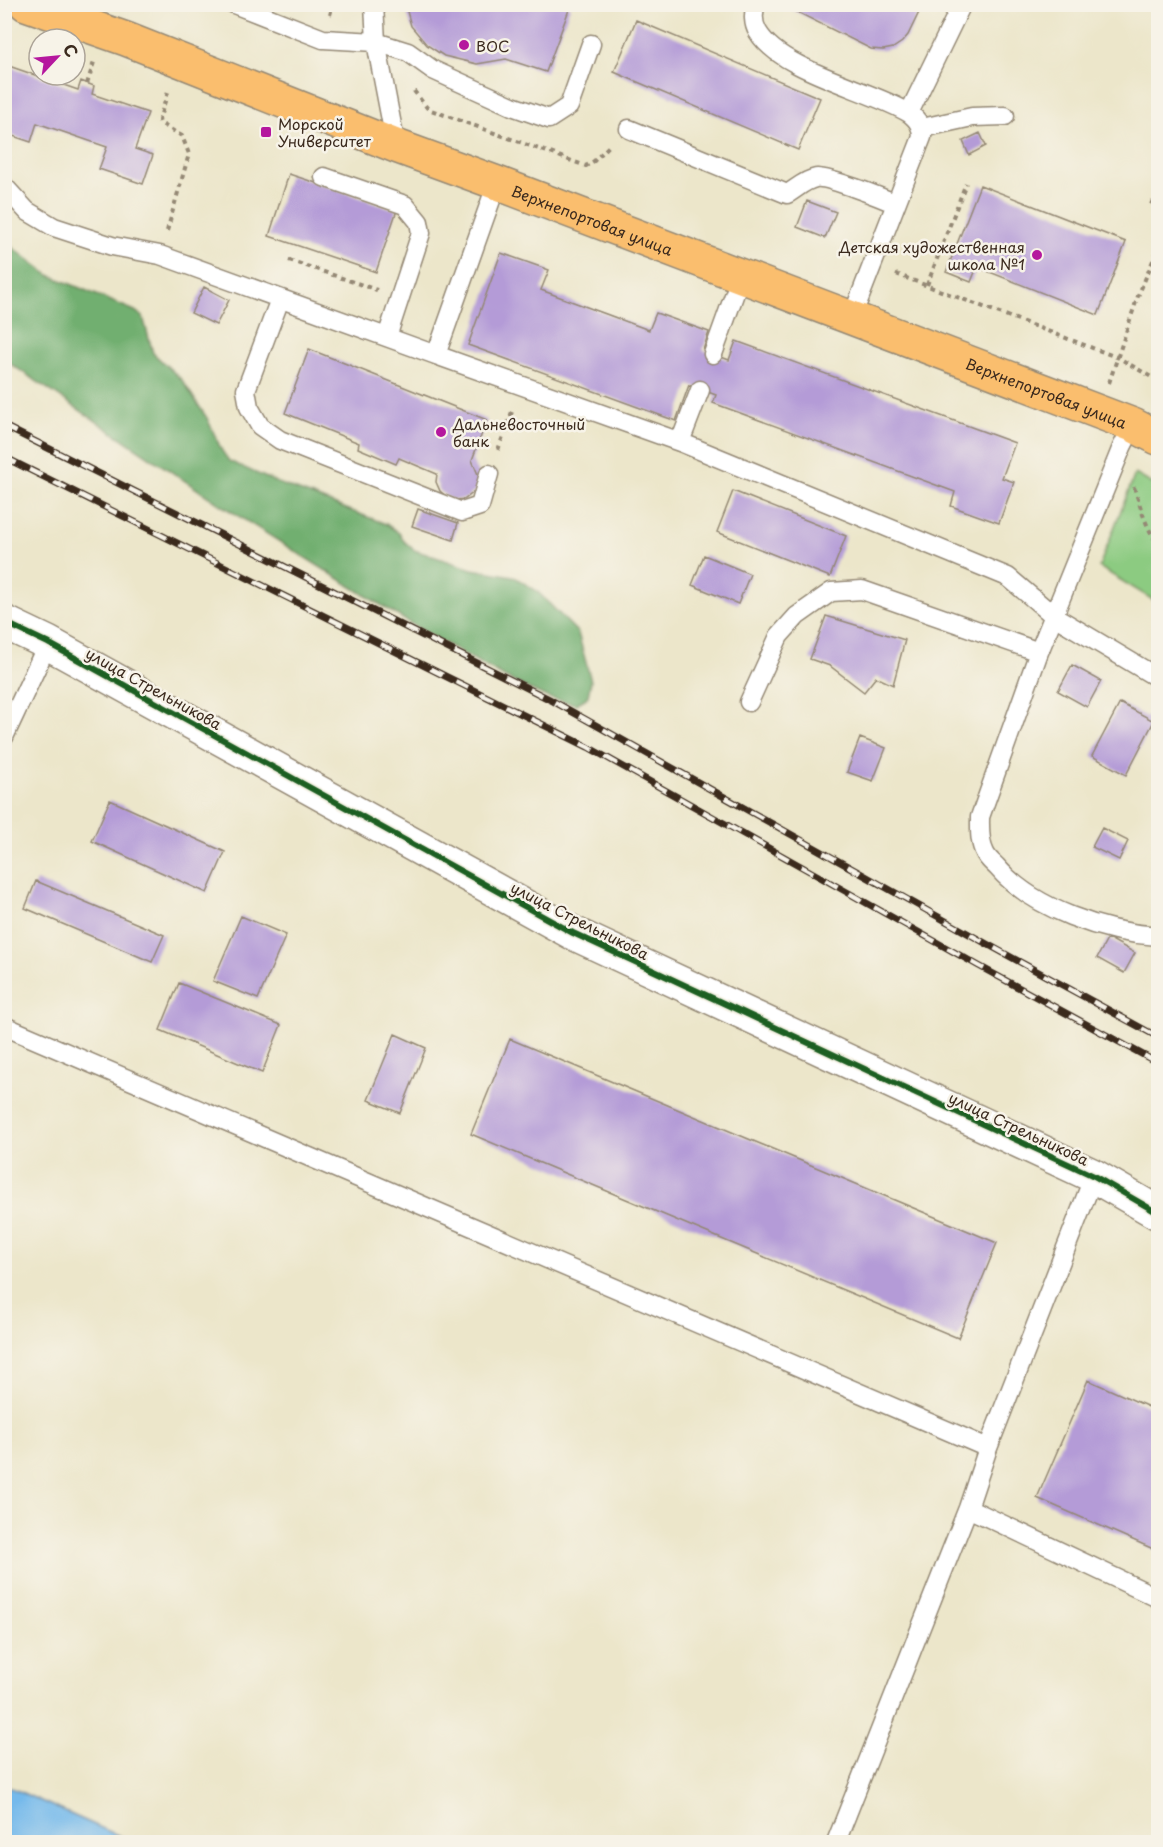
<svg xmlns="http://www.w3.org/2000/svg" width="1163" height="1847" font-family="'Playpen Sans',sans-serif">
<rect width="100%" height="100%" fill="#f7f3e8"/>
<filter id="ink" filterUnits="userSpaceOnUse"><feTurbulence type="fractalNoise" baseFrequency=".0167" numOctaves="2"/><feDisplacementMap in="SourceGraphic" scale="12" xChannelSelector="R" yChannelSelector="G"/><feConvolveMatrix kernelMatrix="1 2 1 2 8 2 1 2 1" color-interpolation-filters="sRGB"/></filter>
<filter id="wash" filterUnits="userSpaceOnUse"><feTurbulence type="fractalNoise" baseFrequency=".008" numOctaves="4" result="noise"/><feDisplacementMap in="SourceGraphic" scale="24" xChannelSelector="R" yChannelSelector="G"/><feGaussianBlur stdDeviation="1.35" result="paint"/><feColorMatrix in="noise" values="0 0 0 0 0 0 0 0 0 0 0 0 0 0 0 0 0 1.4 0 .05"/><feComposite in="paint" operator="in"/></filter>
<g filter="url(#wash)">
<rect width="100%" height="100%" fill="#ece6ca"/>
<path fill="#8ccb81" stroke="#647a50" stroke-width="1.5" d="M1135 474 1158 487V603L1099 567Z"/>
<path fill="#71af6f" stroke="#566c46" stroke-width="1.5" d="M5 242 49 275 135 311 143 317 153 353 182 380 207 418 222 451 229 461 278 483 386 524 399 533 404 541 414 550 472 569 513 576 537 591 578 633 591 681 588 696 585 699 576 704 549 698 506 678 408 622 221 505 5 360Z"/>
<path fill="#74b9eb" stroke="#587284" stroke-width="1.5" d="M5 1785 133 1842H5Z"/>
<g id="blocks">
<path fill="#b49bd7" d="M405 4H563L570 7 546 72 506 59 477 64 444 56 427 45 411 26Z
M788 4H923L908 35 902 42 893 48 883 50 871 49 793 10Z
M636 20 820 98 798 150 614 72Z
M6 65 78 90 81 81 94 86 92 94 148 113 135 149 153 155 143 184 99 169 107 147 37 123 31 142 4 133V70Z
M980 133 986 146 969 155 963 141Z
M289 174 397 210 376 272 269 236Z
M980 185 1126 242 1098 315 977 267 971 282 946 272Z
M807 201 836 212 825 238 797 227Z
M501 253 549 270 541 290 649 330 656 313 709 332 703 350 729 360 736 341 1015 443 1002 478 1014 482 999 523 951 506 955 492 713 403 716 395 689 385 676 421 468 345Z
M204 287 229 300 216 325 191 313Z
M309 349 487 420 472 460 479 477 475 491 465 499 455 500 448 498 440 491 436 482 437 474 399 458 396 464 358 448 359 443 285 413Z
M733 491 846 536 830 577 717 532Z
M418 509 458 523 453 540 412 526Z
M704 555 750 574 738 604 692 585Z
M826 616 905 640 893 685 876 677 864 692 830 666 810 659Z
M1072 665 1101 681 1087 707 1058 691Z
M1120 703 1154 721 1126 775 1092 756Z
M860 738 886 748 873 781 847 772Z
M110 800 225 852 207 893 92 841Z
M1102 828 1128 841 1119 860 1092 847Z
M36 881 164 935 152 962 25 908Z
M241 916 286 935 258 999 213 981Z
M1108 938 1135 953 1124 973 1097 958Z
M179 983 281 1025 262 1073 160 1030Z
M395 1034 426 1048 400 1113 368 1100Z
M510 1039 997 1243 958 1338 471 1134Z
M1088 1380 1158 1411V1551L1037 1498Z"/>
</g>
</g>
<g filter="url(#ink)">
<use href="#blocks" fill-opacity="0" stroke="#948874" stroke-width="1.5"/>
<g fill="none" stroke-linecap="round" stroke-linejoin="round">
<g stroke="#948874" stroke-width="21">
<path id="lane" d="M234 4 323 39 376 42 408 52 433 70 512 106 549 119 569 106 591 44
M374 4 376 42 396 146
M756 4C753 13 753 24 758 32 781 71 869 89 909 113
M922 128 972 117 1005 116
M629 129 787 194C796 189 805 180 816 178 827 176 883 198 896 204
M324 177 405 205 419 222 421 233 387 337
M4 186 27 211 54 227 112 246 160 255 436 355 497 183
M280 299 246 390 249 407 260 426 280 440 462 512 480 506 489 474
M852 317 922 137C922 126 918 120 909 113L962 4
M713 354 741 276
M436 355 680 442 1008 577 1054 616 1158 678
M1133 425 1122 447 1039 652 980 817C980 828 979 842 985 853 987 858 993 863 997 867 1033 909 1105 933 1158 936
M680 442 700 390
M749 702 779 636 797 616 831 592 862 590 1039 652
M4 737 48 643
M4 1026 988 1448
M968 1508 1158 1598
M836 1842 968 1508 988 1448 1094 1176"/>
</g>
<g stroke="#948874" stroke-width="36">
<path id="street" d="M4 622 48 643 573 933 1094 1176 1158 1213"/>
</g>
<g stroke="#948874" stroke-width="36">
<g id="primary">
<path id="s1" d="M26 4 126 39 396 146 497 183 1133 425 1158 438"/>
</g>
</g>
<path stroke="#948874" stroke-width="4" stroke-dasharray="4.5 4.5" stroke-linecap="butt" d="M330 15 333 4
M87 84 94 62
M414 91 428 109 586 166 594 161 610 145
M1150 202 1158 205
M167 231 189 154 182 136 160 123 159 120 168 92
M289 260 377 290
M896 274 1119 358 1158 381
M927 285 966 183
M1109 383 1138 296 1157 251 1158 236
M498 450 513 409
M1134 487C1141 508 1145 526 1158 544"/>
<use href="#lane" stroke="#fff" stroke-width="18"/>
<use href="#street" stroke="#fff" stroke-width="33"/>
<use href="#primary" stroke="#fabe6e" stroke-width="33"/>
<g stroke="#3b2a1e" stroke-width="7">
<path id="rail" d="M4 426 551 700 987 944 1158 1037
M4 457 588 747 979 966 1158 1063"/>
</g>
<use href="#rail" stroke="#f7f3e8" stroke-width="4.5" stroke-dasharray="14" stroke-linecap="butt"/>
<g stroke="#f7f3e8" stroke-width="10">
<path id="cycleway" d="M4 622 48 643 573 933 1094 1176 1158 1213"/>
</g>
<use href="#cycleway" stroke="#1b5e20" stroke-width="6"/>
</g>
</g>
<g fill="#b5179e" stroke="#f7f3e8" stroke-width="2">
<circle cx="464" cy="45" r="6"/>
<rect x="260" y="126" width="12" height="12" rx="3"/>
<circle cx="1037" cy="255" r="6"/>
<circle cx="441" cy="432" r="6"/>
</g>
<g text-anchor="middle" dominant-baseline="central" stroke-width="5" stroke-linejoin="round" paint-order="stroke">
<g font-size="15" fill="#3b2a1e" stroke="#f7f3e8" text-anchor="start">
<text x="476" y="45">BOC</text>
<text x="278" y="123">Морской<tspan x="278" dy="17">Университет</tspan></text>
<text x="1025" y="246" text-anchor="end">Детская художественная<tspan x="1025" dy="17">школа №1</tspan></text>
<text x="453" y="423">Дальневосточный<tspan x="453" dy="17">банк</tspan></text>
</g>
<g font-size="15" fill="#3b2a1e" stroke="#f7f3e8">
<text stroke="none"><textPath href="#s1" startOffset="606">Верхнепортовая улица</textPath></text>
<text stroke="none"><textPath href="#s1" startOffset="1092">Верхнепортовая улица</textPath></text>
<text transform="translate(154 688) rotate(29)">улица Стрельникова</text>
<text transform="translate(580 920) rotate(27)">улица Стрельникова</text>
<text transform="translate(1019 1128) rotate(25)">улица Стрельникова</text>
</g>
</g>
<rect width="1163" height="1847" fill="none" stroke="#f7f3e8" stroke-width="24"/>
<g transform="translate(57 57) rotate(64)"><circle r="28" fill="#f7f3e8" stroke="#aca397" stroke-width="1.5"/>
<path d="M0-4.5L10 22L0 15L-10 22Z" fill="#b5179e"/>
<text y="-9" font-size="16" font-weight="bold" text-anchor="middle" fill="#3b2a1e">С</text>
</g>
</svg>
